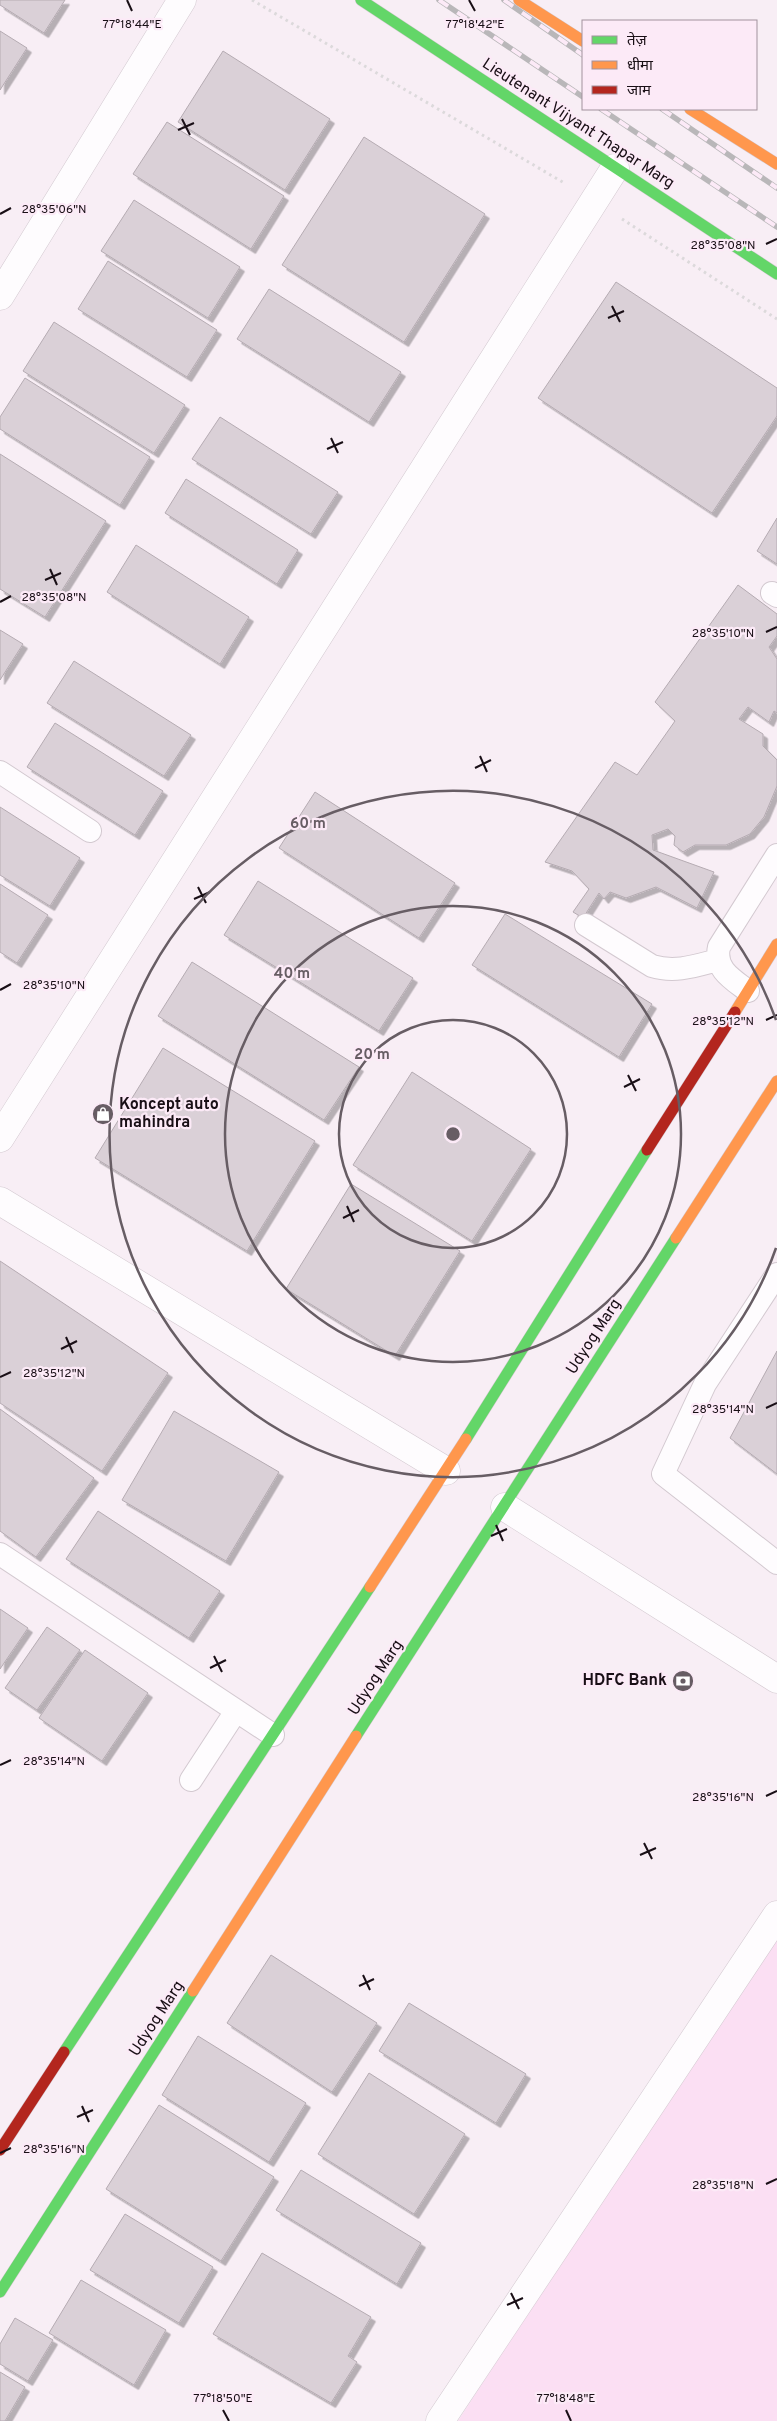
<svg xmlns="http://www.w3.org/2000/svg" width="777" height="2421" font-family="Overpass,'Noto Sans Devanagari',sans-serif">
<defs>
<filter id="shadow"><feDropShadow dx="4.5" dy="4.5" stdDeviation="0" flood-color="#0004"/></filter>
</defs>
<rect width="100%" height="100%" fill="#f8eef5"/>
<path fill="#fbdff3" d="M777 1927V2421H458Z"/>
<path fill="#dad0d7" stroke="#b5abb2" filter="url(#shadow)" d="M0 0H65L44 33 0 5Z
M0 31 27 48 0 90Z
M223 51 330 119 285 190 178 122Z
M167 122 284 196 251 249 133 174Z
M364 137 485 214 404 342 282 265Z
M134 200 240 267 208 318 101 251Z
M108 261 217 330 187 377 78 309Z
M616 282 777 388V416L712 513 538 398Z
M269 289 401 372 369 422 237 339Z
M54 322 185 405 154 453 23 371Z
M25 378 150 457 120 505 0 429V417Z
M220 417 338 492 311 534 192 459Z
M0 454 106 521 45 617 0 589Z
M186 479 298 550 277 584 165 513Z
M777 518V564L757 551Z
M136 545 249 617 220 664 107 592Z
M738 585 777 614V636L769 647 777 659V713L774 711 769 722 748 707 739 719 763 734V746L777 760V786L764 817 750 834 726 845H695L683 852 674 845 675 836 668 829 652 835 653 850 714 872 697 908 656 887 626 898 610 892 604 899 599 893 583 918 573 912 589 889 572 871 545 862 615 762 637 775 675 721 655 702Z
M0 630 23 644 0 680Z
M74 661 191 735 164 776 47 703Z
M55 723 163 791 135 835 27 767Z
M315 792 455 883 419 938 279 848Z
M0 807 80 858 50 906 0 875Z
M258 881 413 978 379 1031 224 935Z
M0 884 48 915 17 963 0 952Z
M505 914 652 1004 619 1057 472 965Z
M192 962 359 1067 324 1120 158 1016Z
M163 1048 315 1141 247 1251 95 1158Z
M412 1072 531 1149 472 1241 353 1165Z
M351 1184 460 1251 395 1356 286 1289Z
M0 1261 168 1373 102 1471 0 1403Z
M777 1351V1474L730 1438Z
M0 1409 94 1478 36 1557 0 1531Z
M174 1411 279 1472 226 1561 122 1500Z
M98 1511 220 1591 189 1638 66 1559Z
M0 1609 28 1628 0 1669Z
M47 1627 80 1650 37 1710 5 1688Z
M85 1650 148 1693 102 1761 39 1718Z
M271 1955 377 2023 332 2092 227 2023Z
M409 2003 526 2074 496 2123 379 2051Z
M198 2036 306 2103 269 2162 162 2095Z
M369 2073 465 2134 414 2214 318 2154Z
M159 2105 274 2177 221 2261 106 2189Z
M301 2170 421 2243 397 2284 276 2210Z
M125 2214 213 2267 179 2323 90 2270Z
M262 2253 371 2317 348 2356 357 2362 331 2403 213 2334Z
M81 2280 166 2330 134 2385 49 2333Z
M15 2318 53 2340 28 2381 0 2364V2344Z
M0 2372 25 2387 5 2421H0Z"/>
<g fill="none" stroke-linecap="round" stroke-linejoin="round">
<g stroke="#d3c9d0" stroke-width="24">
<path id="lane" d="M772 593 777 596
M0 772 90 831
M586 925 652 966C675 973 695 966 718 960
M748 991C732 979 714 969 719 947L777 855
M777 1274 705 1384 663 1474 777 1563
M0 1554 273 1735
M191 1780 236 1711"/>
</g>
<g stroke="#d3c9d0" stroke-width="29">
<path id="street" d="M0 296 182 0
M0 1138 615 168
M0 1201 446 1471
M505 1507 777 1679
M440 2421 777 1915"/>
</g>
<g stroke="#d3c9d0" stroke-width="12">
<path id="fast" d="M361 0 777 274
M466 1439 647 1150
M356 1736 676 1238
M64 2052 370 1587
M0 2292 193 1991"/>
</g>
<g stroke="#d3c9d0" stroke-width="12">
<path id="slow" d="M519 0 583 41
M690 109 777 164
M735 1012 777 944
M676 1238 777 1081
M370 1587 466 1439
M193 1991 356 1736"/>
</g>
<g stroke="#d3c9d0" stroke-width="12">
<path id="jam" d="M647 1150 735 1012
M0 2150 64 2052"/>
</g>
<path stroke="#dcd9db" stroke-width="3" stroke-dasharray="2.5 4" stroke-linecap="butt" d="M252 0 566 184
M622 219 777 319"/>
<use href="#lane" stroke="#fefcfe" stroke-width="22"/>
<use href="#street" stroke="#fefcfe" stroke-width="28"/>
<use href="#fast" stroke="#63d668" stroke-width="11"/>
<use href="#slow" stroke="#ff974d" stroke-width="11"/>
<use href="#jam" stroke="#b3261e" stroke-width="11"/>
<g stroke="#b9b7b9" stroke-width="5.5">
<path id="rail" d="M439 0 583 97
M504 0 583 55
M601 109 777 227
M662 109 777 188"/>
</g>
<use href="#rail" stroke="#fceaf7" stroke-width="4" stroke-dasharray="11" stroke-linecap="butt"/>
</g>
<path fill="none" stroke="#190f16" stroke-width="2" d="M127 0 132 11M469 0 475 11M182 119 190 135M178 130 194 123M0 214 11 208M766 244 777 239M612 306 620 322M608 318 624 311M331 438 338 453M327 449 343 442M50 569 57 585M45 580 61 573M0 602 11 596M766 632 777 627M480 756 487 772M475 768 491 760M198 887 206 903M194 899 210 892M0 990 11 984M766 1020 777 1015M628 1075 636 1091M624 1087 640 1079M347 1206 354 1222M343 1218 359 1210M66 1337 73 1353M61 1349 77 1341M0 1377 11 1372M766 1408 777 1403M496 1525 503 1541M491 1536 507 1529M214 1656 222 1672M210 1668 226 1660M0 1765 11 1760M766 1796 777 1791M644 1843 652 1859M640 1855 656 1848M363 1975 370 1990M359 1986 374 1979M82 2106 89 2122M77 2117 93 2110M0 2153 11 2148M766 2184 777 2179M511 2293 519 2309M507 2305 523 2298M223 2410 229 2421M566 2410 571 2421"/>
<g fill="none" stroke="#675d64" stroke-width="2.5">
<circle cx="453" cy="1134" r="114"/>
<circle cx="453" cy="1134" r="228"/>
<path d="M776 1248A343 343 0 1 1 776 1020"/>
</g>
<defs>
<g id="shop-disc" transform="scale(1.125)"><circle r="9.5" fill="#675d64" stroke="#fceaf7"/><path d="M-5-2.5h2.3a2.7 3.5 0 0 1 5.4 0H5L5.5 6h-11ZM-1.5-2.5h3a1.5 2.3 0 0 0-3 0Z" fill="#fff"/></g>
<g id="bank-disc" transform="scale(1.125)"><circle r="9.5" fill="#675d64" stroke="#fceaf7"/><path d="M-6-4H6V4H-6ZM0-2.3a2.3 2.3 0 1 0 0 4.6a2.3 2.3 0 1 0 0-4.6Z" fill="#fff"/></g>
</defs>
<g fill-rule="evenodd">
<use href="#shop-disc" x="103" y="1114"/>
<use href="#bank-disc" x="683" y="1681"/>
</g>
<g text-anchor="middle" dominant-baseline="central" stroke-width="4.5" stroke-linejoin="round" paint-order="stroke">
<g font-size="16" fill="#190f16" stroke="#fceaf7">
<text transform="translate(578 124) rotate(33)">Lieutenant Vijyant Thapar Marg</text>
<text transform="translate(594 1337) rotate(-57)">Udyog Marg</text>
<text transform="translate(376 1678) rotate(-57)">Udyog Marg</text>
<text transform="translate(157 2019) rotate(-57)">Udyog Marg</text>
</g>
<g font-size="16" font-weight="bold" fill="#190f16" stroke="#fceaf7" text-anchor="start">
<text x="119" y="1105">Koncept auto<tspan x="119" dy="18">mahindra</tspan></text>
<text x="667" y="1681" text-anchor="end">HDFC Bank</text>
</g>
</g>
<g font-size="12" text-anchor="middle" fill="#190f16" stroke="#fceaf7" stroke-width="4.5" stroke-linejoin="round" paint-order="stroke">
<text x="132" y="28">77°18'44"E</text>
<text x="475" y="28">77°18'42"E</text>
<text x="54" y="213">28°35'06"N</text>
<text x="723" y="249">28°35'08"N</text>
<text x="54" y="601">28°35'08"N</text>
<text x="723" y="637">28°35'10"N</text>
<text x="54" y="989">28°35'10"N</text>
<text x="723" y="1025">28°35'12"N</text>
<text x="54" y="1377">28°35'12"N</text>
<text x="723" y="1413">28°35'14"N</text>
<text x="54" y="1765">28°35'14"N</text>
<text x="723" y="1801">28°35'16"N</text>
<text x="54" y="2153">28°35'16"N</text>
<text x="723" y="2189">28°35'18"N</text>
<text x="223" y="2402">77°18'50"E</text>
<text x="566" y="2402">77°18'48"E</text>
</g>
<circle cx="453" cy="1134" r="8" fill="#675d64" stroke="#fceaf7" stroke-width="2.5"/>
<g font-size="15" text-anchor="middle" font-weight="bold" fill="#675d64" stroke="#fceaf7" stroke-width="4.5" stroke-linejoin="round" paint-order="stroke">
<text x="308" y="828">60 m</text>
<text x="292" y="978">40 m</text>
<text x="372" y="1059">20 m</text>
</g>
<rect x="582" y="20" width="175" height="90" fill="#fceaf7" stroke="#a1929d"/>
<rect x="592" y="36" width="25" height="8" fill="#63d668" stroke="#a1929d"/>
<text x="627" y="45" font-size="15" fill="#190f16">तेज़</text>
<rect x="592" y="61" width="25" height="8" fill="#ff974d" stroke="#a1929d"/>
<text x="627" y="70" font-size="15" fill="#190f16">धीमा</text>
<rect x="592" y="86" width="25" height="8" fill="#b3261e" stroke="#a1929d"/>
<text x="627" y="95" font-size="15" fill="#190f16">जाम</text>
</svg>
